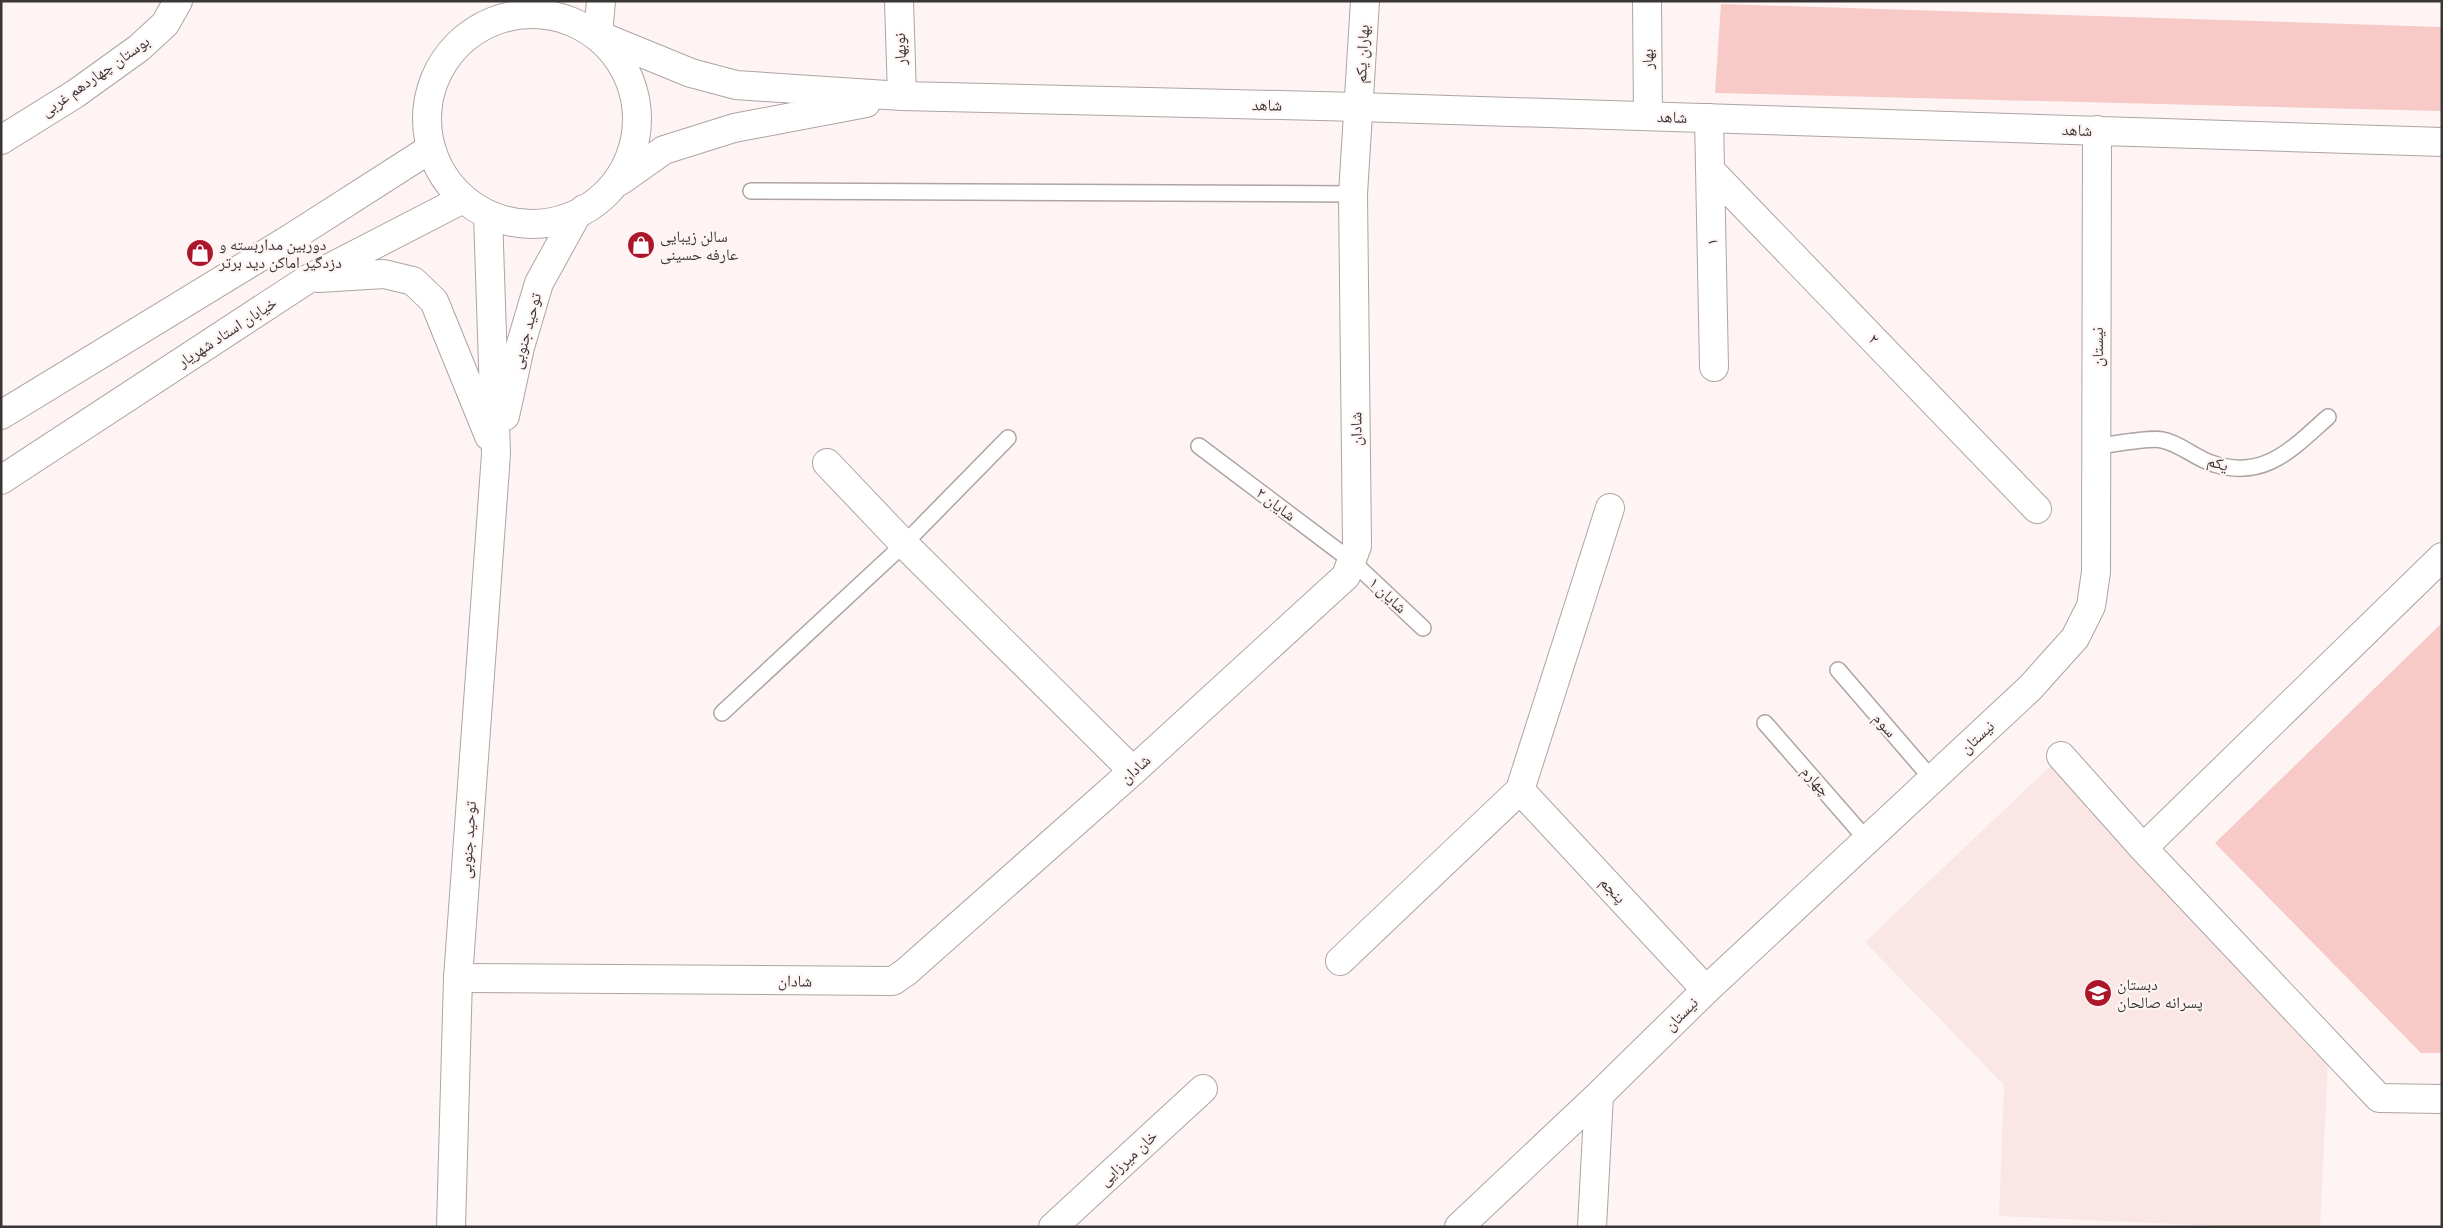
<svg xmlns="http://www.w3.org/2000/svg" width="2443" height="1228" font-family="'Zilla Slab','Noto Naskh Arabic',serif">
<rect width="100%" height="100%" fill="#fef4f4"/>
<path fill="#f9e6e5" d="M2061 756 2329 1044 2320 1227H2243L1999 1216 2004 1085 1865 942Z"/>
<path fill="#f7c9c7" d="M1721 4 2442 27V111L1715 93Z
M2442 623V1053H2421L2215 843Z"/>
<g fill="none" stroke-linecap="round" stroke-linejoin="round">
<g stroke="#ada4a3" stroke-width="18">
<path id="lane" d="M751 191 1353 194
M1199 446 1353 562 1423 628
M2097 446C2110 445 2151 437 2162 440 2180 443 2196 459 2214 464 2265 480 2293 448 2328 417
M1838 670 1932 779
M722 713 904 544 1008 438
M1765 723 1867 840"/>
</g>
<g stroke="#ada4a3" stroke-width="30">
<path id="street" d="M899 1 902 96
M1647 1 1648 116
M1709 118 1714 367
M1 140 75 94 139 48 165 24 178 1
M1710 170 2037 509
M827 463 904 544 1133 771
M2061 756 2143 848 2379 1098 2442 1099
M1520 790 1706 990
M2143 848 2442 557
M1340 961 1520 790 1610 508
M458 978 893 981 906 972 1133 771 1346 576 1357 546 1353 194 1365 1
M1053 1227 1203 1089"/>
</g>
<g stroke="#ada4a3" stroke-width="30">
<path id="secondary" d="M601 1 598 35 691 73 736 85 902 96 1359 107 2442 142
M427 119a105 105 0 1 1 210 0a105 105 0 1 1-210 0Z
M620 181 664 150 734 128 866 103
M319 278 384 274 413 281 434 301 489 436
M1 415 291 238 430 149
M505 416 520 347 539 283 576 216 584 209
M1 480 308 279 463 199
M451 1227 458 978 496 454 488 215
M1459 1227 1599 1095 1706 990 2030 688 2075 638 2091 606 2096 572 2097 130
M1592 1227 1599 1095"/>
</g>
<use href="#lane" stroke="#fff" stroke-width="15"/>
<use href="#street" stroke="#fff" stroke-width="28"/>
<use href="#secondary" stroke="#fff" stroke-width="28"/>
</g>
<defs>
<g id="shop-disc" transform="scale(1.4375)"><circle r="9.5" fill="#ab162b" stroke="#fef4f4"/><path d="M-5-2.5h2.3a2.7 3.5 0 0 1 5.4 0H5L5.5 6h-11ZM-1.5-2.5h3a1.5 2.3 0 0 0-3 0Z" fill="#fff"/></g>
<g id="school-disc" transform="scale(1.4375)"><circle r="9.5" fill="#ab162b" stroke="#fef4f4"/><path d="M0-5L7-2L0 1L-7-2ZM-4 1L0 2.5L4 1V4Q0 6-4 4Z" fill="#fff"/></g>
</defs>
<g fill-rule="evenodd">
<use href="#shop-disc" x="641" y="245"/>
<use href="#shop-disc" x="200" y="253"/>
<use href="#school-disc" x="2098" y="993"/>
</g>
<g text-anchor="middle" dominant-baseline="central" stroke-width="4.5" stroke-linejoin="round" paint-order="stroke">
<g font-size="16" fill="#3a3636" stroke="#fef4f4">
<text transform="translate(900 49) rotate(-92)">نوبهار</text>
<text transform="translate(1362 54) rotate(-87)">بهاران یکم</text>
<text transform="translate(1647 59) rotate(-90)">بهار</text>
<text transform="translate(95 76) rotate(-35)">بوستان چهاردهم غربی</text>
<text transform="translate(1267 105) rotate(1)">شاهد</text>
<text transform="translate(1672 117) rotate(2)">شاهد</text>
<text transform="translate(2077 130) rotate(2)">شاهد</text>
<text transform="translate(1712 242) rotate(-91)">۱</text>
<text transform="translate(526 331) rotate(-75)">توحید جنوبی</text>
<text transform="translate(227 332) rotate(-33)">خیابان استاد شهریار</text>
<text transform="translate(1874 339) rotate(46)">۲</text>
<text transform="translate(2097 347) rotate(-90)">نيستان</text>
<text transform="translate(1356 429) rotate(-91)">شادان</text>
<text transform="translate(2218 463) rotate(17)">یکم</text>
<text transform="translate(1276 504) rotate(37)">شایان ۲</text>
<text transform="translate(1388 595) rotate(43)">شایان ۱</text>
<text transform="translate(1885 725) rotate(49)">سوم</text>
<text transform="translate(1977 737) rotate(-43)">نيستان</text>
<text transform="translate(1135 769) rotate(-42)">شادان</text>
<text transform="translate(1816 781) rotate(49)">چهارم</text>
<text transform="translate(468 840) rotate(-86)">توحید جنوبی</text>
<text transform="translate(1613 890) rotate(47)">پنجم</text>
<text transform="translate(795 981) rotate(1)">شادان</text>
<text transform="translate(1681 1014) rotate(-45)">نيستان</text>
<text transform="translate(1128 1158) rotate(-43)">خان میرزایی</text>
</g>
<g font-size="16" fill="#3a3636" stroke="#fef4f4" text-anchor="start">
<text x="660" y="236">سالن زیبایی<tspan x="660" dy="18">عارفه حسینی</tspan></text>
<text x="219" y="244">دوربین مداربسته و<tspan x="219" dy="18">دزدگیر اماکن دید برتر</tspan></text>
<text x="2117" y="984">دبستان<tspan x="2117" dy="18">پسرانه صالحان</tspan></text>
</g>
</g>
<rect width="2443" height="1228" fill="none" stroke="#3a3636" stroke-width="5"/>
</svg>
